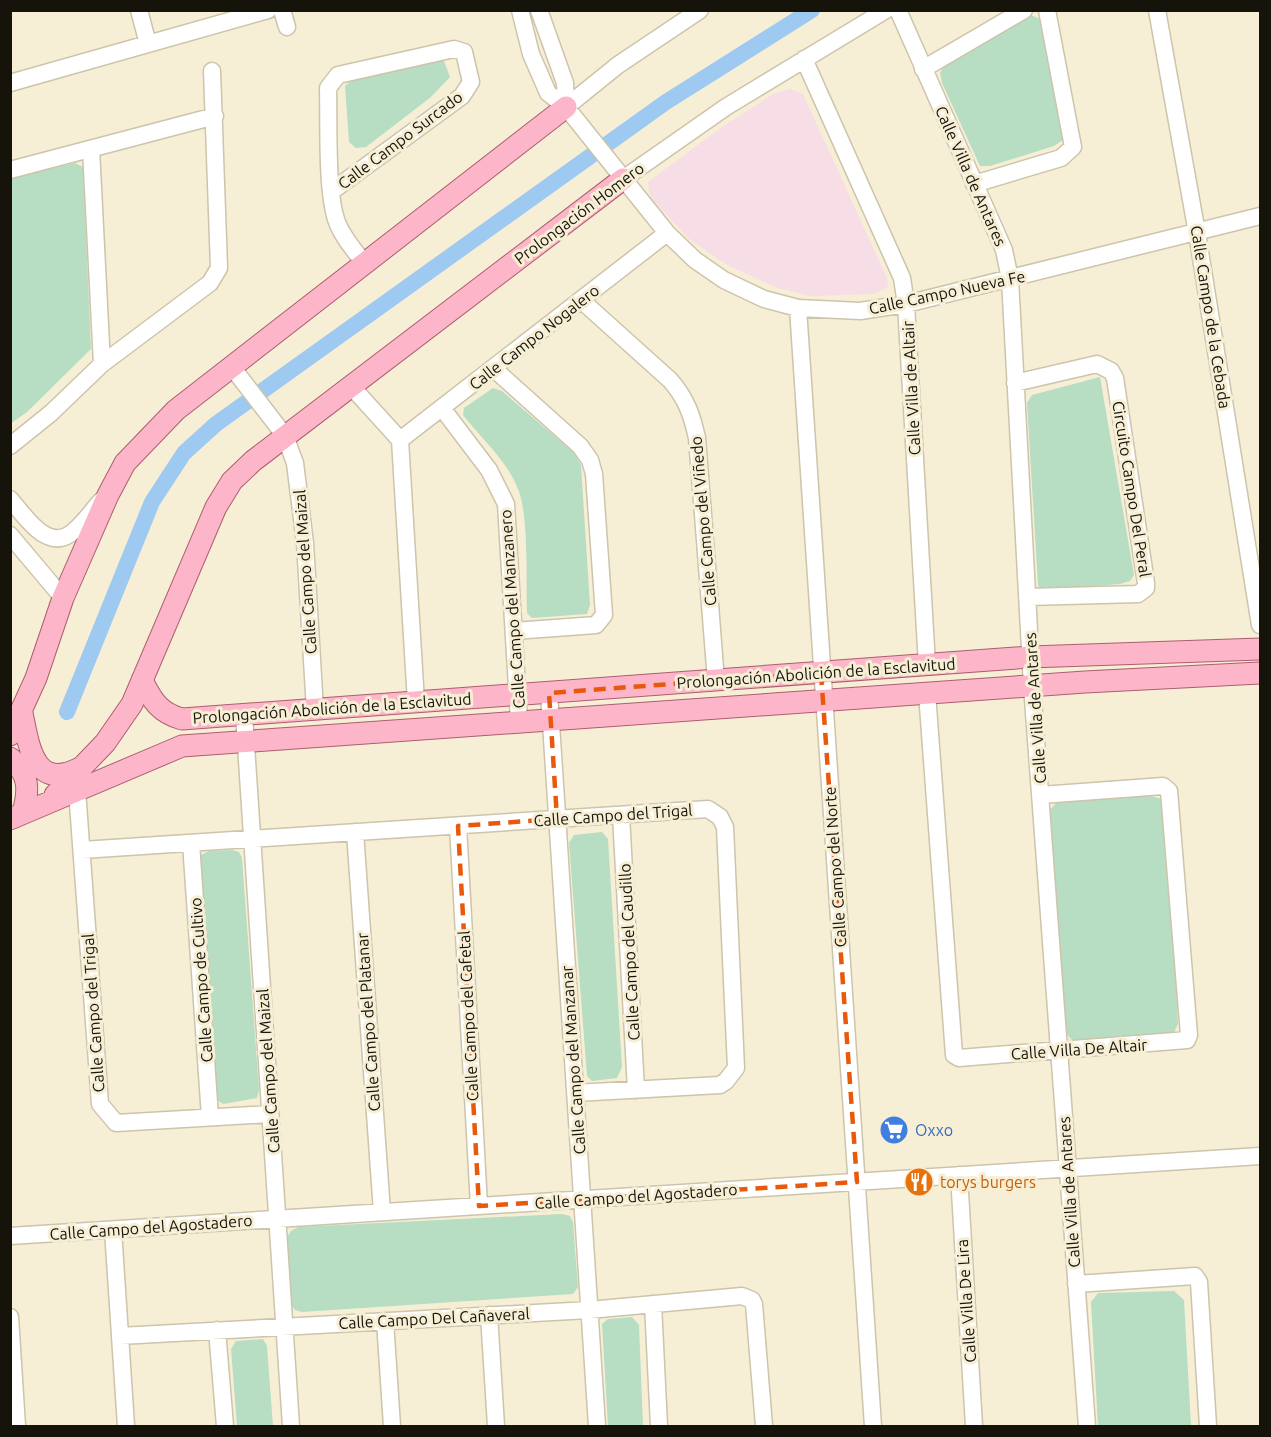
<svg xmlns="http://www.w3.org/2000/svg" width="1271" height="1437" font-family="Ubuntu,sans-serif">
<rect width="100%" height="100%" fill="#f7efd5"/>
<path fill="#f6dde6" d="M790 89 803 94 887 278 888 287 874 294 810 296 777 288 727 265 689 239 650 197 648 182 722 127 775 93Z"/>
<path fill="#b7ddc2" d="M1028 14 1043 20 1063 140 1054 146 990 166H980L942 83 940 73 944 65Z
M435 59 444 61 450 77 431 97 366 147 356 148 349 142 345 86 352 80Z
M75 163 83 167 91 349 27 412 10 424V178Z
M1100 377 1134 575 1130 581 1120 584 1041 590 1038 585 1027 403 1032 395Z
M493 388 502 391 573 452 581 465 590 605 587 614 532 618 527 613C526 582 529 516 518 489 508 462 481 438 463 415L464 408Z
M1147 795 1162 799 1167 812 1178 1024 1173 1034 1077 1043 1069 1037 1064 1028 1050 810 1056 803Z
M602 832 608 839 622 1067 617 1078 592 1081 587 1076 569 843 574 835Z
M232 850 239 852 242 858 259 1090 257 1098 223 1104 217 1100 200 866 201 855 209 851Z
M562 1214 570 1216 573 1222 578 1287 573 1294 302 1312 295 1310 292 1306 287 1237 291 1231 298 1227Z
M1174 1291 1184 1300 1191 1426H1098L1091 1302 1098 1293Z
M632 1317 639 1325 643 1426H608L602 1324 608 1319Z
M263 1339 267 1346 273 1426H237L231 1349 236 1341Z"/>
<g fill="none" stroke-linecap="round" stroke-linejoin="round">
<path stroke="#9ec9f1" stroke-width="16" d="M67 712 152 502 184 453 216 424 666 102 812 10"/>
<g stroke="#ccc4ab" stroke-width="19">
<path id="minor" d="M139 10 148 44
M282 10 287 27
M520 10 531 54 548 93 566 107 667 233 695 260 724 280 764 299 798 308 860 311 906 304 1260 216
M539 10 565 83 566 107
M898 10 1004 250 1010 279 1032 686 1087 1426
M1157 10 1197 233 1260 625
M804 59 902 278 906 304 927 665
M923 69 1024 10
M10 83 268 10
M566 107 618 65 700 10
M91 149 102 364
M10 170 215 116
M623 179 726 107 886 10
M974 184 1061 158 1073 147 1047 10
M332 191 462 96 471 82 464 52 454 49 338 75 328 88C329 122 326 193 337 222 343 238 355 251 365 264
M581 300 670 380C686 398 692 415 697 438L716 681
M798 308 873 1426
M232 367 285 436 295 463 305 543 315 710
M493 368 580 446 590 460 594 474 604 615 596 625 514 631
M1015 383 1097 364 1111 371 1115 378 1146 583V588L1138 594 1028 597
M351 386 400 440 416 702
M442 408 489 470 506 504 519 721
M400 440 667 233
M10 446 51 413 102 364 210 283 219 268 212 71
M10 499C25 516 48 554 74 531 85 522 93 509 103 499
M10 535 63 598
M549 693 597 1426
M927 693 954 1055 959 1058 1187 1040 1189 1035 1169 791 1163 786 1041 795
M244 715 291 1426
M77 790 100 1104 116 1123 270 1114
M621 815 636 1090
M458 826 479 1206
M355 832 382 1212
M191 843 210 1117
M82 850 708 809 720 817 725 827 736 1068 726 1081 720 1085 575 1093
M959 1175 974 1426
M113 1230 126 1426
M10 1236 1260 1156
M1076 1284 1195 1276 1199 1282 1208 1426
M653 1304 659 1426
M489 1315 496 1426
M10 1317 17 1426
M385 1321 392 1426
M217 1330 225 1426
M120 1336 589 1310 742 1296 752 1300 754 1304 764 1426"/>
</g>
<g stroke="#ac5e6f" stroke-width="23">
<path id="major" d="M142 680C152 701 160 713 182 719L1030 657 1260 649
M22 713C29 747 34 791 80 768
M10 735 36 678 63 598 108 495 125 463 176 410 566 107
M10 758C30 774 29 790 23 813
M55 795 105 743 132 704 216 507 232 481 253 461 623 179
M10 819 182 746 1085 682 1260 673"/>
</g>
<use href="#minor" stroke="#fff" stroke-width="16"/>
<use href="#major" stroke="#fdb6c9" stroke-width="21"/>
</g>
<path fill="none" stroke="#e8590c" stroke-width="4.5" stroke-dasharray="12 8" stroke-linejoin="round" d="M821 673 857 1182 479 1206 458 826 557 819 549 693Z"/>
<defs>
<g id="supermarket-disc" transform="scale(1.5)"><circle r="9.5" fill="#3f7fe0" stroke="#f7efd5"/><path d="M-6-5.5h2.5l.6 2H6L4.5 2H-2.5L-4.4-4H-6ZM-1.5 3.2a1.3 1.3 0 1 0 .1 0ZM3 3.2a1.3 1.3 0 1 0 .1 0Z" fill="#fff"/></g>
<g id="restaurant-disc" transform="scale(1.5)"><circle r="9.5" fill="#e8710a" stroke="#f7efd5"/><path d="M-5-6h1v4h1v-4h1v4h1v-4h1v5L-1.5 .5V6h-2V.5L-5-1ZM5-6V6H3V1.5H1.5Q1.5-4 5-6Z" fill="#fff"/></g>
</defs>
<g fill-rule="evenodd">
<use href="#supermarket-disc" x="894" y="1130"/>
<use href="#restaurant-disc" x="919" y="1182"/>
</g>
<g text-anchor="middle" dominant-baseline="central" stroke-width="6" stroke-linejoin="round" paint-order="stroke">
<g font-size="16" fill="#16130a" stroke="#f7efd5">
<text transform="translate(400 140) rotate(-37)">Calle Campo Surcado</text>
<text transform="translate(971 176) rotate(66)">Calle Villa de Antares</text>
<text transform="translate(579 213) rotate(-37)">Prolongación Homero</text>
<text transform="translate(947 292) rotate(-12)">Calle Campo Nueva Fe</text>
<text transform="translate(1211 317) rotate(81)">Calle Campo de la Cebada</text>
<text transform="translate(534 337) rotate(-38)">Calle Campo Nogalero</text>
<text transform="translate(911 388) rotate(-93)">Calle Villa de Altair</text>
<text transform="translate(1132 489) rotate(81)">Circuito Campo Del Peral</text>
<text transform="translate(703 521) rotate(-95)">Calle Campo del Viñedo</text>
<text transform="translate(305 572) rotate(-94)">Calle Campo del Maizal</text>
<text transform="translate(512 609) rotate(-94)">Calle Campo del Manzanero</text>
<text transform="translate(816 673) rotate(-4)">Prolongación Abolición de la Esclavitud</text>
<text transform="translate(332 708) rotate(-4)">Prolongación Abolición de la Esclavitud</text>
<text transform="translate(1035 708) rotate(-94)">Calle Villa de Antares</text>
<text transform="translate(613 815) rotate(-4)">Calle Campo del Trigal</text>
<text transform="translate(835 867) rotate(-94)">Calle Campo del Norte</text>
<text transform="translate(629 952) rotate(-93)">Calle Campo del Caudillo</text>
<text transform="translate(201 980) rotate(-94)">Calle Campo de Cultivo</text>
<text transform="translate(93 1013) rotate(-94)">Calle Campo del Trigal</text>
<text transform="translate(468 1016) rotate(-93)">Calle Campo del Cafetal</text>
<text transform="translate(368 1022) rotate(-94)">Calle Campo del Platanar</text>
<text transform="translate(1079 1049) rotate(-4)">Calle Villa De Altair</text>
<text transform="translate(573 1060) rotate(-94)">Calle Campo del Manzanar</text>
<text transform="translate(268 1071) rotate(-94)">Calle Campo del Maizal</text>
<text transform="translate(1069 1192) rotate(-94)">Calle Villa de Antares</text>
<text transform="translate(636 1196) rotate(-4)">Calle Campo del Agostadero</text>
<text transform="translate(151 1227) rotate(-4)">Calle Campo del Agostadero</text>
<text transform="translate(966 1301) rotate(-94)">Calle Villa De Lira</text>
<text transform="translate(434 1318) rotate(-3)">Calle Campo Del Cañaveral</text>
</g>
<g font-size="16" fill="#366cbe" stroke="#f7efd5" text-anchor="start">
<text x="915" y="1130">Oxxo</text>
</g>
<g font-size="16" fill="#c56008" stroke="#f7efd5" text-anchor="start">
<text x="940" y="1182">torys burgers</text>
</g>
</g>
<rect width="1271" height="1437" fill="none" stroke="#16130a" stroke-width="24"/>
</svg>
